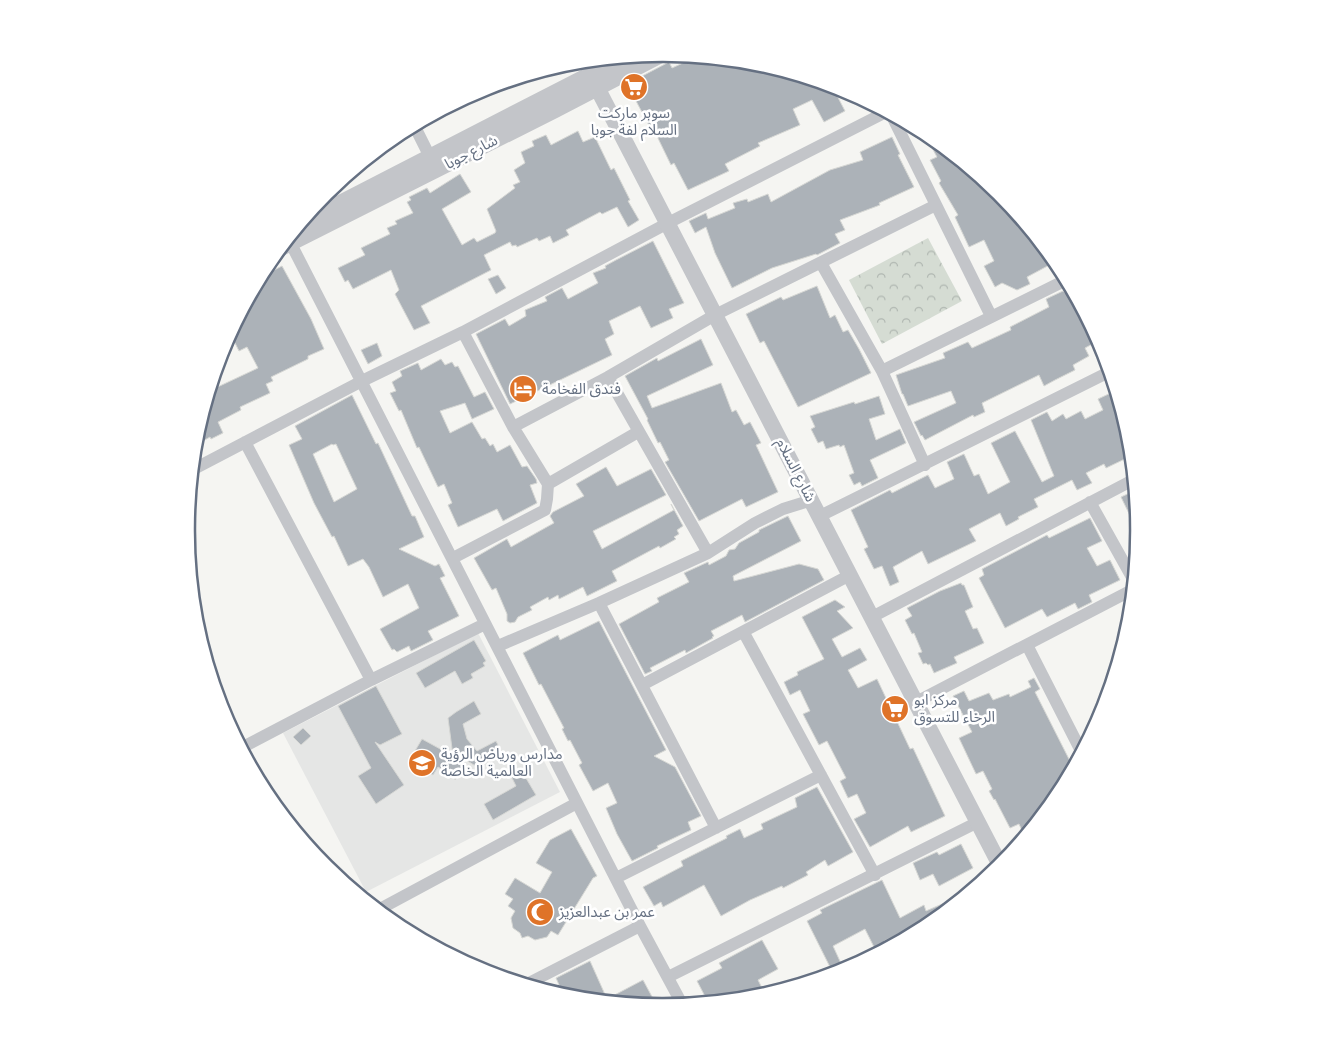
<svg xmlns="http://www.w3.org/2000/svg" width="1324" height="1060" font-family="'Roboto Condensed','Noto Sans Arabic',sans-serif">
<defs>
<pattern id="park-crowns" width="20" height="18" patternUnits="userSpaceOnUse" patternTransform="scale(1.25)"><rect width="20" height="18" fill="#d5dcd3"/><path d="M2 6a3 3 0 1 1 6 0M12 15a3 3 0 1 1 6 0" fill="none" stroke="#b0b7b1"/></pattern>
</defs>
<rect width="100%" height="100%" fill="#f5f5f2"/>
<path fill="#e5e6e5" d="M478 633 560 792 366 892 283 733Z"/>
<path fill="url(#park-crowns)" d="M928 238 962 301 882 344 849 280Z"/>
<path fill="#acb2b8" stroke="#d6d7d4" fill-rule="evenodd" d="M696 57 755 63 832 86 845 111 824 122 812 100 793 109 800 125 758 143 760 146 725 164 729 171 688 190 674 163 671 165 654 130 652 131 627 84 669 62 672 68Z
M578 131 583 142 595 137 611 170 614 168 630 200 628 201 639 220 628 227 617 207 602 214 600 212 566 230 569 235 553 243 550 236 539 241 537 238 517 247 516 245 512 246 510 242 484 255 491 270 421 306 430 323 414 330 395 294 399 290 391 270 353 289 348 280 345 282 338 268 365 255 361 248 390 234 387 228 397 224 395 221 413 213 407 202 411 200 409 197 427 188 430 193 460 174 471 192 442 209 462 245 474 238 477 242 495 233 496 231 487 209 515 188 513 185 520 182 514 170 525 163 521 152 534 146 532 141 546 135 551 145Z
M924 133 996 191 1009 216 1015 213 1055 262 1027 277 1030 284 1017 290 1002 283 995 287 984 266 994 261 984 240 969 247 955 217 958 215 939 183 941 181 930 160 937 157Z
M892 137 900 154 898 155 914 187 879 203 880 205 840 220 845 230 835 234 840 243 817 255 816 254 772 268 732 288 715 253 706 227 695 233 689 221 706 213 708 219 735 208 733 203 747 199 748 202 768 194 771 202 830 170 863 160 860 152Z
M653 241 684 303 669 309 673 318 651 328 640 306 609 321 614 334 605 339 612 355 510 404 476 334 505 319 509 326 526 316 525 310 547 301 545 297 562 288 568 299 598 283 593 273 606 268 605 266 616 260Z
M282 266 311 319 324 349 308 356V359L271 377 273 381 266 384 270 393 240 407 241 410 218 422 223 433 211 439 210 437 194 446 195 437 209 391 258 368 247 347 239 351 235 343 221 350 259 278Z
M498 275 506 288 496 294 488 279Z
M817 286 830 318 835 315 843 332 848 330 859 349 871 373 798 407 764 341 760 343 746 314 781 297 783 300Z
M1063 291 1073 299 1076 298 1098 341 1085 348 1089 356 1073 365 1075 370 1055 380 1044 386 1039 375 982 403 985 412 974 417 973 415 925 440 922 435 921 436 914 422 956 403 951 391 908 406 903 394H902L896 375 945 358 943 353 968 342 972 348 1011 330 1010 327 1049 307 1046 299Z
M701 339 713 365 647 396 652 408 721 383 732 412 736 410 744 425 750 422 761 443 756 445 778 492 746 507 742 499 699 521 665 462 669 460 660 442 658 443 647 420 648 419 625 376 657 358 658 361Z
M377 343 382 356 368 364 361 350Z
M441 359 445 365 452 362 455 367 458 366 474 397 485 392 494 409 472 419 465 403 440 411 450 433 472 422 482 439 485 438 490 446 493 444 497 452 510 445 522 467 527 466 536 479 537 483 530 485 537 503 503 521 497 509 458 527 448 505 452 503 444 484 438 487 419 447 417 448 401 410 399 411 390 393 396 391 392 382 402 376 400 371 418 363 421 370Z
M1115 391 1123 416 1120 417 1129 437 1131 456 1106 468 1104 464 1086 473 1092 483 1077 490 1072 480 1034 499 1038 507 1018 517 1019 519 1006 526 1000 513 969 529 976 541 928 564 922 551 893 567 899 582 890 586 882 566 874 569 864 549 868 547 851 510 890 490 892 493 928 475 935 488 954 479 947 462 964 454 974 476 979 474 988 494 1010 482 991 443 1015 431 1042 482 1054 476 1031 420 1047 412 1052 421 1063 414 1066 419 1081 411 1085 419 1103 410 1098 399Z
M352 395 376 444 378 443 412 516H415L424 537 399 549 435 566 439 564 445 576 440 578 459 616 428 631 433 640 411 651 409 646 397 652 394 649 392 650 380 629 419 608 408 584 383 597 369 567 363 559 348 566 334 536 332 537 314 503 289 445 302 439 295 426ZM332 444 333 445 336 444 357 489 334 502 313 454Z
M879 396 885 414 869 419 876 440 900 429 906 443 870 460 878 478 862 486 860 482 854 485 849 475 854 473 844 445 840 447 839 445 826 449 823 441 818 443 811 429 815 427 810 416 854 402 855 404Z
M606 467 617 486 651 469 666 495 593 531 602 549 674 510 671 504 683 526 677 530 679 534 674 537 676 539 660 548 659 546 612 571 617 581 587 596 583 587 559 599 558 595 549 600 548 597 530 607 532 610 518 617 515 622 510 623 507 621V614L496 588 492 590 474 558 507 539 511 547 554 523 550 516 553 512 584 496 576 484Z
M1134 491 1138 530H1137L1121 497Z
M788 516 801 541 733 576 734 581 799 564 818 569 824 580 745 622 742 615 711 631 714 636 712 637 713 638 686 653 685 650 650 668 652 671 645 674 619 624 659 602 657 598 689 582 684 573 708 562 709 565 726 556 729 550 735 549 739 543 759 532V530Z
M1090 518 1102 541 1087 548 1097 566 1110 560 1120 580 1089 595 1092 602 1078 609 1075 603 1047 617 1042 609 1005 628 979 578 984 575 982 569 1047 535 1049 538Z
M961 583 962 585H964L973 607 965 611 973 629 977 628 984 643 954 657 957 663 934 673 930 664 928 665 926 663 923 664 918 653 922 652 914 633 912 634 905 620 912 616 907 608 940 591Z
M835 600 845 607 837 611 853 628 832 639 842 657 860 648 867 660 848 670 858 688 877 679 910 749 913 748 945 816 911 832 908 826 870 847 854 819 866 813 857 794 848 798 840 781 846 778 827 741 819 745 803 714 810 711 800 690 790 695 784 682 798 675 797 672 824 659 802 617Z
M599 621 666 750 654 756 675 767 701 816 688 822 691 830 657 846 658 848 632 861 617 834 606 808 617 803 608 783 593 791 579 765 582 763 570 740 568 741 562 729 564 728 541 684 539 685 523 653 558 635 560 640Z
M474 640 486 661 483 663 485 666 471 674 473 678 462 684 455 671 425 688 416 673Z
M1034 678 1040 689 1035 692 1073 767 1058 795 1024 835 1019 824 1010 828 995 799 994 800 989 791 992 789 983 771 976 774 959 738 972 732 953 696 964 691 969 701 989 693 993 700 1009 694 1010 697 1031 687 1028 681Z
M376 686 402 734 380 745 375 742 404 785 376 804 358 776 371 768 338 706Z
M474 701 481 714 463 724 467 739 477 751 496 741 502 753 477 767 466 760 455 780V777L438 767 433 775 409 761 422 739 453 756 448 718 456 712Z
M303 728 311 736 301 745 293 737Z
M520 768 536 795 493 820 484 804 516 786 510 774Z
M817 787 853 852 828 866 825 860 806 872 808 875 783 888 782 886 750 900 721 916 704 885 663 907 661 902 654 906 643 887 683 866 681 861 727 838 726 836 740 829 744 838 763 829 761 824 797 807 795 798Z
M571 829 597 876 593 878 558 935 551 931 547 937 535 940 528 936 522 938 520 933 513 928 511 918 515 911 508 906 513 899 505 894 515 878 540 893 552 872 536 863 550 840Z
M961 844 973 868 939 886 933 874 920 880 913 863 937 852 939 855Z
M882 880 900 918 924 905 926 911 956 898 957 901 926 926 915 932 912 927 884 941 887 947 877 953 865 929 833 946 844 970 833 973 807 921 822 913 820 910Z
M762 940 778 969 758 980 765 994 755 997 708 1002 697 981 722 968 719 963Z
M590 961 607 999 643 980 657 1006 569 997 551 992 560 987 556 978Z"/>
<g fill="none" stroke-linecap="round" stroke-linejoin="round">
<path stroke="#c3c5c9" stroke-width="12" d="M892 116 991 316
M414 125 433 163
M328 191 335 206
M288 238 640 926 682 1004
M821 263 882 371 925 465
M882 371 1066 280
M608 377 708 553
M513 427 608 377 715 315 936 205
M245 442 371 680
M192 470 362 381 463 332 668 223 886 112
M548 484 638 432
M1090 502 1133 579
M820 516 1109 372
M453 558 545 510 547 499 548 484 513 427 463 332
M599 603 716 828
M872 617 1133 480
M744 633 875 875
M1027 645 1081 751
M498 646 599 603 708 553 755 523 783 509 812 500
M642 685 850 575
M916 702 1132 590
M241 748 371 680 485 624
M616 878 821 775
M378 910 577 803
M668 977 978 822
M527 984 640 926"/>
<path stroke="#c3c5c9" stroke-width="16" d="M590 74 1000 865
M301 223 622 58
M279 249 555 110 663 54"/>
</g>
<defs>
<g id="supermarket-disc" transform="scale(1.4375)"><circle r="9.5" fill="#df7328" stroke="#fff"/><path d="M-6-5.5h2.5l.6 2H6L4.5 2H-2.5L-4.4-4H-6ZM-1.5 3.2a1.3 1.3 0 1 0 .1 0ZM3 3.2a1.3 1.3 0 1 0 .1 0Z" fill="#fff"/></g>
<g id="hotel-disc" transform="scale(1.4375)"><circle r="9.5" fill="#df7328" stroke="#fff"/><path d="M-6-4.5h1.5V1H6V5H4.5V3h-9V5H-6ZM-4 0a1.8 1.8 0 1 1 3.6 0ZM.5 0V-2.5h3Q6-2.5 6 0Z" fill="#fff"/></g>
<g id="school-disc" transform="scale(1.4375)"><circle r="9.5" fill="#df7328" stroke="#fff"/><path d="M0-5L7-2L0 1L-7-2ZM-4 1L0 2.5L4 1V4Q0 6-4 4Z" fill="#fff"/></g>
<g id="mosque-disc" transform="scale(1.4375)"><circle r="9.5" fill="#df7328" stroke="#fff"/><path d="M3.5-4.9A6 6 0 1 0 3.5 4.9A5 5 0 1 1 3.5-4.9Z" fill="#fff"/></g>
</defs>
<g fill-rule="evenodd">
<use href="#supermarket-disc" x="634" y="87"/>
<use href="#hotel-disc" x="523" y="389"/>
<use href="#supermarket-disc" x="895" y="709"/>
<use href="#school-disc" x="422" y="763"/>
<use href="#mosque-disc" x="540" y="912"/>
</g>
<g text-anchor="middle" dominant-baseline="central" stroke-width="5" stroke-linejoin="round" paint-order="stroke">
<g font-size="15" fill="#657082" stroke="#fff" text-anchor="start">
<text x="634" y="113" text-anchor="middle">سوبر ماركت<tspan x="634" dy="17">السلام لفة جوبا</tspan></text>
<text x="542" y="389">فندق الفخامة</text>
<text x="914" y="700">مركز ابو<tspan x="914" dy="17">الرخاء للتسوق</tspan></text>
<text x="441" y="754">مدارس ورياض الرؤية<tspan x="441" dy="17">العالمية الخاصة</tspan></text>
<text x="559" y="912">عمر بن عبدالعزيز</text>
</g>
<g font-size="15" fill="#657082" stroke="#fff">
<text transform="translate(471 152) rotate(-27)">شارع جوبا</text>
<text transform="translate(796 470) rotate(63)">شارع السلام</text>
</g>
</g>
<path d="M0 0H1324V1060H0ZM662 62H663A467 467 0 0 1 1130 529V531A467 467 0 0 1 663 998H662A467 467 0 0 1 195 531V529A467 467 0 0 1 662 62Z" fill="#fff" fill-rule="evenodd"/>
<path fill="none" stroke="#657082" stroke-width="2.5" d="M662 62H663A467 467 0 0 1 1130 529V531A467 467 0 0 1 663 998H662A467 467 0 0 1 195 531V529A467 467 0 0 1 662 62Z"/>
</svg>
